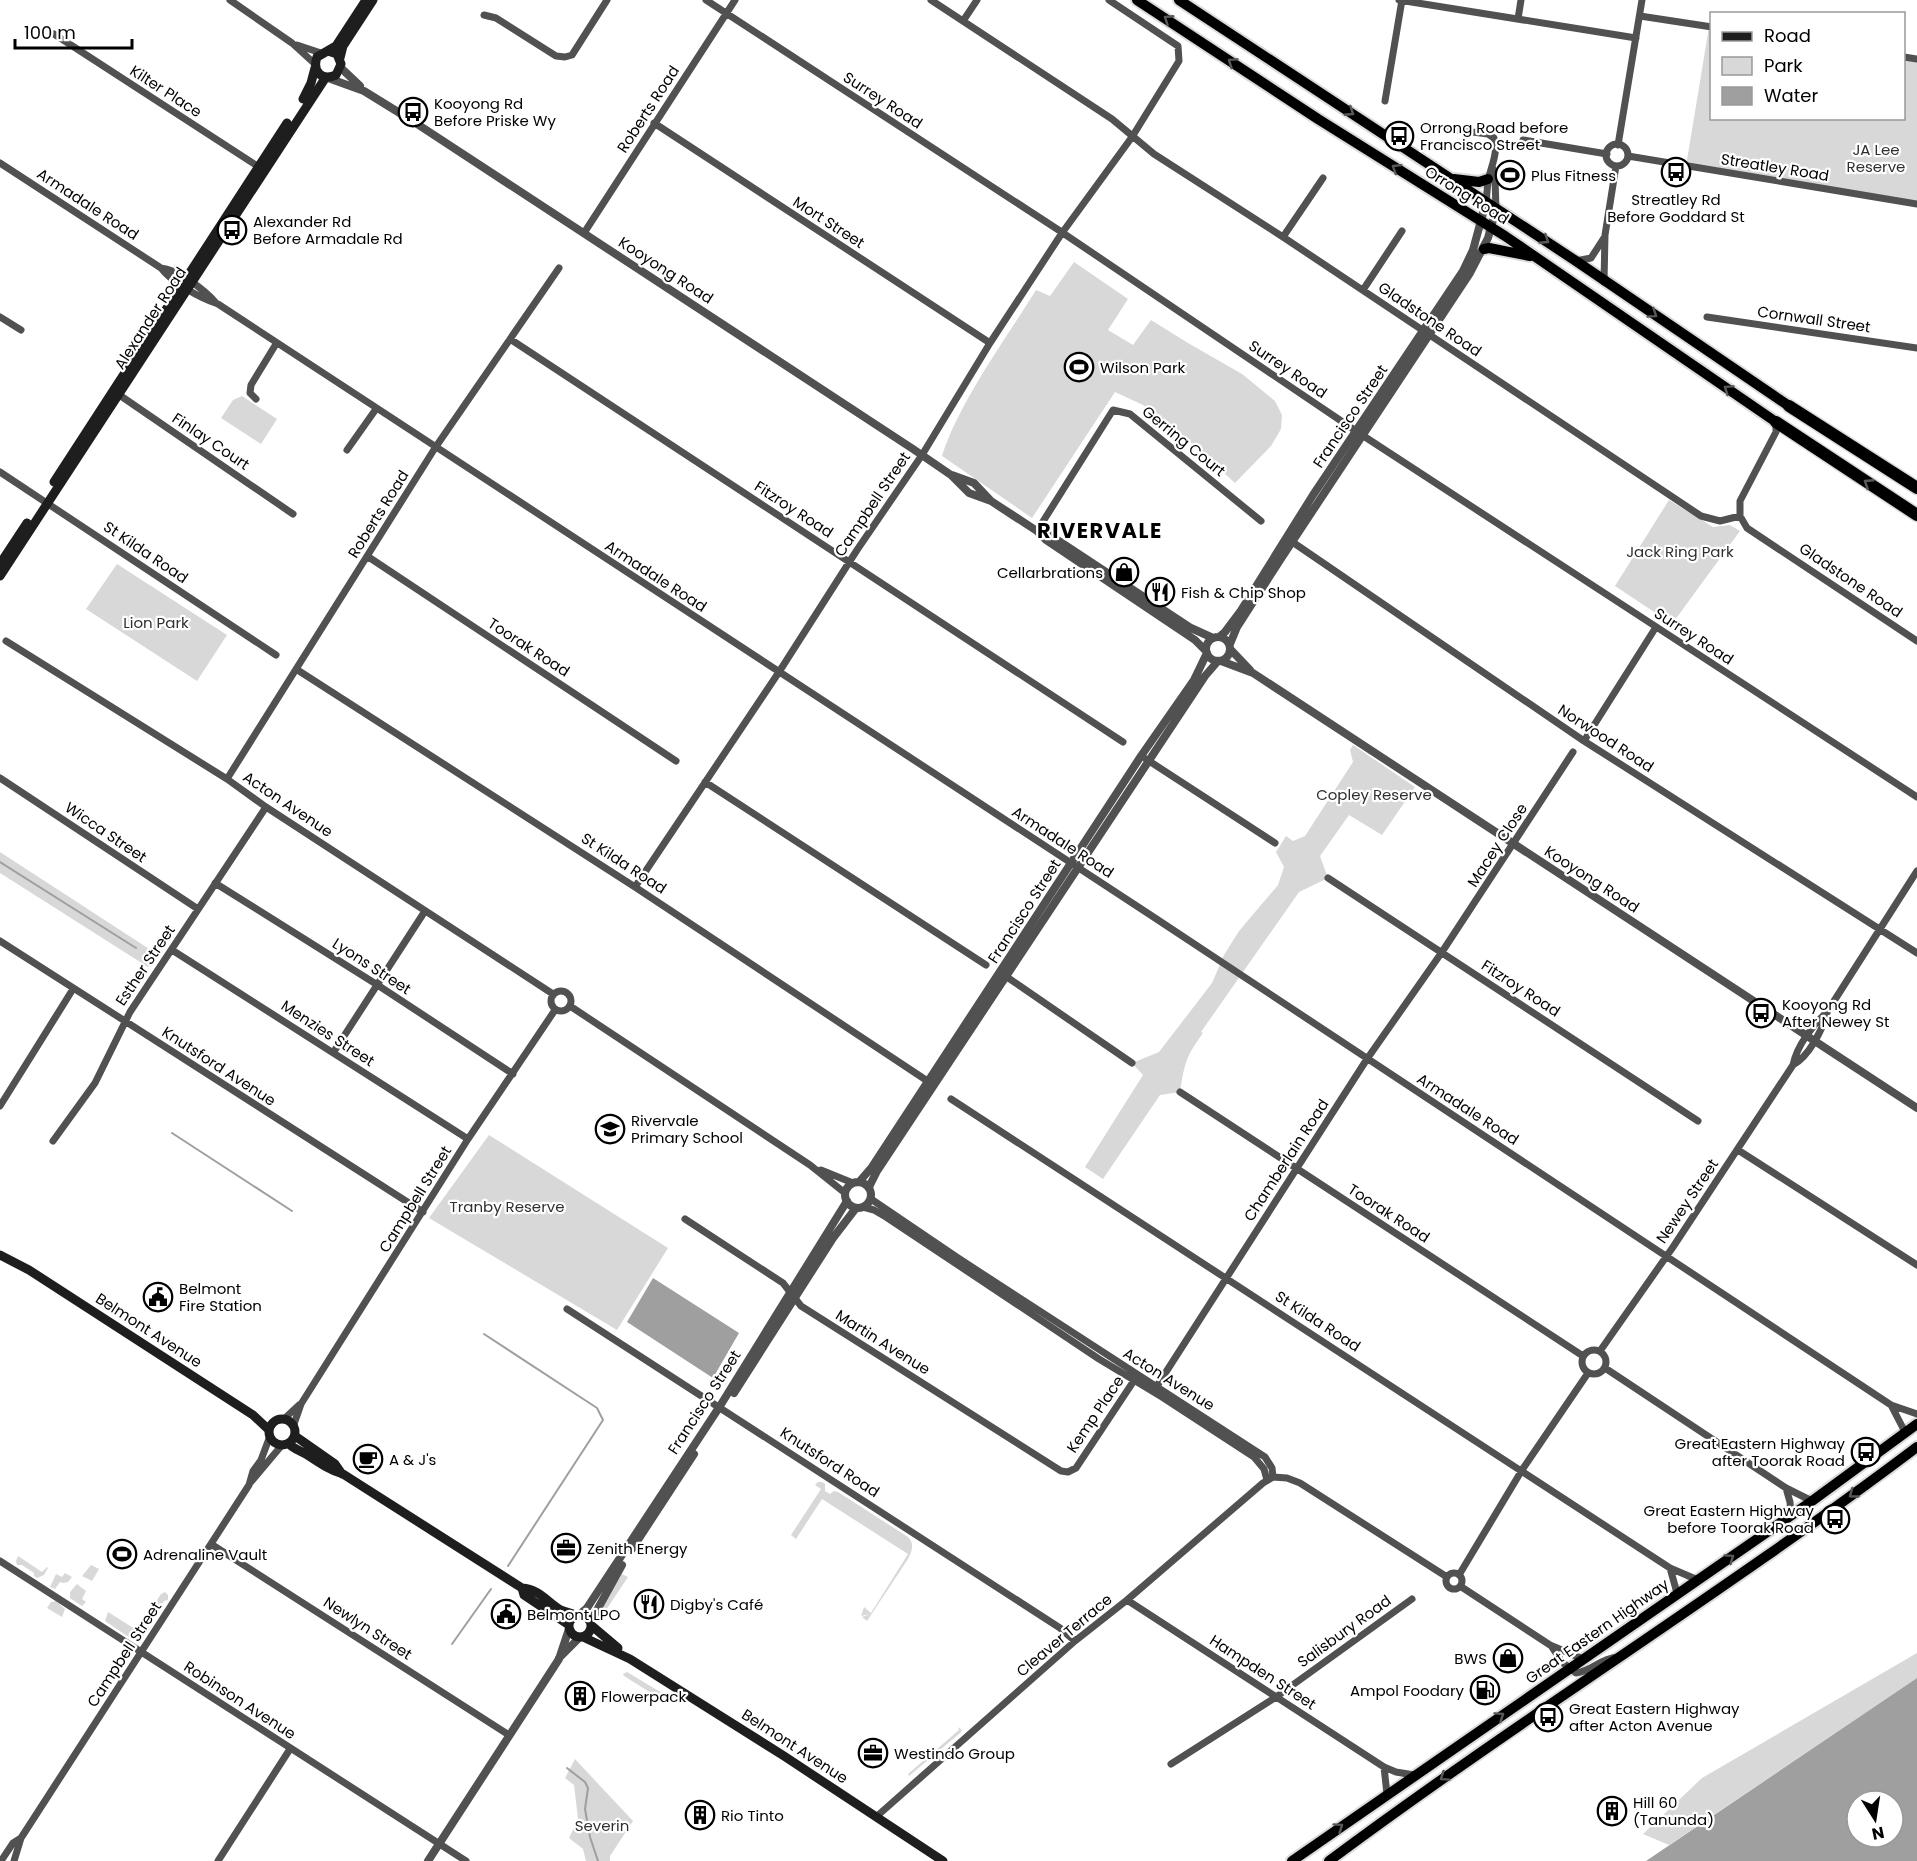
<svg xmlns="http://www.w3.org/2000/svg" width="1917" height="1861" font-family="Poppins,sans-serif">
<rect width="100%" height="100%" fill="#fff"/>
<path fill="#d8d8d8" d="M1709 27H1712V118H1904V57L1917 59V204L1686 166Z
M1074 262 1128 299 1108 330 1133 345 1151 320 1188 343 1242 374 1275 401 1282 415 1281 429 1271 446 1235 483 1185 437 1143 405 1115 392 1032 518 942 456C959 402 1006 339 1036 290L1050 296Z
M242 396 277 419 261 444 221 418 233 400Z
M1669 500 1713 527 1730 525 1740 531 1672 624 1615 586Z
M117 564 227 635 197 681 86 609Z
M1353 745 1415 787 1382 835 1349 815 1320 856 1328 878 1299 892 1201 1032 1203 1033C1186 1057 1185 1061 1180 1092L1160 1095 1103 1179 1085 1167 1143 1075 1132 1063 1159 1052 1212 983 1224 955 1239 931 1278 885 1284 867 1276 852 1286 836 1293 841 1305 836 1353 762 1350 750Z
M0 852 157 954 148 967 0 873Z
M489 1135 668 1248 617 1330 429 1218Z
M818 1482H822L825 1484V1491L830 1494 834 1491 838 1492 908 1537C915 1544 912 1551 908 1559L867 1621 862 1617 870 1614 861 1616 864 1607 871 1613 908 1554 822 1499 796 1539 791 1535 821 1489 815 1485Z
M18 1556 42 1572 47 1567 48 1568 44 1575 37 1578 34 1576V1573L22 1565H17L16 1561Z
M91 1565 99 1569 92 1581 82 1576Z
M65 1573 72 1577 68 1582 63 1583 60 1582 55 1589 50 1587 56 1574 62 1577Z
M622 1574 628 1577 604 1613 599 1611Z
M77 1584 86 1591 82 1599 86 1602 82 1606 70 1598V1592Z
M165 1592 168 1595V1600L164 1601 148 1626 150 1629 141 1638H130L105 1621 108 1612 135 1629 144 1620 161 1594Z
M56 1601 65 1609 62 1617 47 1608 51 1602Z
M1917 1653V1678L1669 1845 1643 1834 1702 1778Z
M627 1672 662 1693 661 1697 659 1698 624 1676 623 1674Z
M958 1727 962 1730 960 1733 909 1776 908 1774 959 1730Z
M575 1759 633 1821 610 1856V1861H586L583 1849 569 1838 578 1819 574 1785 565 1778Z"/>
<path fill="#9f9f9f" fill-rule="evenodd" d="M653 1278 739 1333 713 1378 627 1322Z
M1917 1678V1861H1646ZM1857 1801H1893V1837H1857Z"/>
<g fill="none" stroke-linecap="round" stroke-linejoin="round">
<path stroke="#9f9f9f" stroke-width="2" d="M0 862 136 948
M172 1133 292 1211
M484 1334 597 1408 603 1420 508 1566
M452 1644 491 1589
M567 1768 585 1782 588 1788 585 1809 590 1837 598 1861"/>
<g stroke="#dbdbdb" stroke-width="14">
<path id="trunk" d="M1137 0 1318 119 1505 236 1776 422
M1179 0 1576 261 1789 406
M1454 179 1479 182 1488 179
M1484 249 1489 248 1530 256
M1292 1861 1812 1501 1917 1424
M1329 1861C1521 1718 1725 1592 1917 1447"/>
</g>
<g stroke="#dbdbdb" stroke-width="15">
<path id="motorway" d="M1789 406 1917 488
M1776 422 1917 515"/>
</g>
<path stroke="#515151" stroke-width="7" d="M230 0 292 43 315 64
M706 0 1057 229 1362 435 1917 797
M931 0 1112 119 1154 154 1283 237 1701 516 1720 521 1740 516 1747 528 1917 641
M1399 0 1636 38
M484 15 496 18 556 56 565 57 572 55 607 0
M1640 16 1712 27
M1518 19 1521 0
M963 21 977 0
M54 34 262 169
M297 45 321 53
M1904 57 1917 59
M1385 101 1402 0
M654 123 990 343
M1441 128 1488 134 1494 138C1499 153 1490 168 1488 182 1487 189 1487 195 1486 202
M1523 140 1607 154
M1606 155a11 11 0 1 1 22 0a11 11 0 1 1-22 0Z
M1618 145 1642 0
M1628 156 1917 204
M0 163 161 268C171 282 200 298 218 304L1152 916 1891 1405 1917 1414
M1493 169 1495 179 1496 209
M584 233 735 0
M1283 237 1323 178
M1576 261 1591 258 1604 238
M161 268C177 269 205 290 216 303
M1604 282 1605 235 1616 166
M1363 290 1402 231
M0 317 21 330
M1707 317 1917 348
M510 339 1123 742
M115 392 293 514
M256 399 250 393 251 385 276 344
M347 450 376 409
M0 472 276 655
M1740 516V501L1776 432V422
M1037 531 1113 410 1130 414 1261 521
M1288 539 1584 741 1917 953
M367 556 676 761
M6 641 227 779 266 807 553 994
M296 669 635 887 932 1084
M1584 741 1656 627
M1146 759 1275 843
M0 778 198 909
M227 779 435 448 559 268
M705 782 986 965
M1328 878 1698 1121
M215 883 376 984 513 1074
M635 887 779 672 857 550 922 455 990 343 1062 233 1132 137 1179 61 1178 46 1109 0
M0 941 423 1212
M172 950 468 1139
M1004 975 1132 1063
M551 1001a10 10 0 1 1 20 0a10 10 0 1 1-20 0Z
M570 1006 810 1165 845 1193
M333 1053 425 911
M1793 1065C1809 1056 1822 1031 1827 1013
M1180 1092 1583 1356
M951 1099 1670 1568 1698 1580
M0 1106 73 989
M53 1141 95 1083 130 1012 266 807
M1738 1150 1917 1265
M821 1170 853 1183
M871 1199 958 1258 1265 1457 1272 1468 1273 1477
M863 1207 874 1210 886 1217 1099 1359 1162 1397 1254 1457 1264 1469 1267 1480
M685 1219 783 1283 801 1306 1061 1471 1068 1472 1076 1468 1137 1376
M567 1309 1060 1628 1075 1641
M1582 1362a12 12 0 1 1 24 0a12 12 0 1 1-24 0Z
M1600 1351 1673 1247 1793 1065C1797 1045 1813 1025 1827 1012L1917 871
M1605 1368 1786 1488 1812 1501
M1157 1386 1367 1059 1442 952 1573 752
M1891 1405 1905 1432
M284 1419 299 1405
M294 1424 301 1404 468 1139 555 1010
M1273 1477 1287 1478 1300 1483 1447 1577
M250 1483 282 1445
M1786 1488 1790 1502 1791 1516
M211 1544 509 1735
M0 1561 466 1861
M1670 1568 1677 1593
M1446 1581a8 8 0 1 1 16 0a8 8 0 1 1-16 0Z
M1459 1575 1522 1470 1588 1373
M1460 1586 1550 1645 1583 1659
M1127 1600 1384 1767 1396 1772 1414 1775
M1552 1647 1562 1662 1576 1673C1593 1671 1598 1659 1618 1657
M1171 1764 1276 1697 1412 1599
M1384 1767 1387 1794
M876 1817 1075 1641 1127 1600 1263 1483 1273 1477
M1 1861 13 1843 21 1838
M14 1861 21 1838 249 1485 253 1471 261 1460 270 1436
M218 1861 290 1749"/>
<path stroke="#515151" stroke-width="8" d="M341 68 360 86
M328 78 364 91 411 120 913 449 951 475 969 493 991 501
M952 475 974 483 991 501 1037 531 1046 540 1195 640 1206 651
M1038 531 1050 535 1191 628 1213 638
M1206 649a12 12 0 1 1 24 0a12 12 0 1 1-24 0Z
M1219 637 1225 632 1240 612 1313 495 1463 271 1473 250 1486 202
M1230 644 1237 627 1282 557 1470 273 1488 238 1496 209
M1231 650 1250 670
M1221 661 1253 673 1917 1108
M845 1195a13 13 0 1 1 26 0a13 13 0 1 1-26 0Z
M859 1182 872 1167 1141 756 1194 680 1207 653
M869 1187 877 1171C987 1007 1095 841 1205 676L1218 661
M734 1393 833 1238 856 1208
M632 1549 694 1454
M580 1614 587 1608 720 1406 847 1201
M591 1621 622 1565
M559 1658 580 1637
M428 1861 559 1659 569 1629"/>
<path stroke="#1e1e1e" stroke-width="9" d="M328 51 337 54 341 64 336 75C322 81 312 72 317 57L336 46 366 0
M340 58 343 46 373 0
M303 99 311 83 315 68
M54 482 287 123
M0 564 27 523
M0 576 326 77
M0 1255 29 1270 253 1415 269 1430
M269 1432a13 13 0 1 1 26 0a13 13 0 1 1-26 0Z
M295 1436 335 1464 342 1474
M289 1444C295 1450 302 1451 309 1456 321 1464 330 1470 343 1474L522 1588 524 1595 569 1625
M522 1588C537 1589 545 1599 556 1607 562 1612 569 1612 575 1615
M569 1626a11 11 0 1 1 22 0a11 11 0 1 1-22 0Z
M592 1626 618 1648
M583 1637 630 1659 784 1756 943 1861"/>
<use href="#trunk" stroke="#000" stroke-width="10"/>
<use href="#motorway" stroke="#000" stroke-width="12"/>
</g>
<defs><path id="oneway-chevron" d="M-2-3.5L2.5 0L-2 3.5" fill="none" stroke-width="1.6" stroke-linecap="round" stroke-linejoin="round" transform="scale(1.5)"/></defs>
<g stroke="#595959">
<use href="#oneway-chevron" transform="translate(1168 19) rotate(-147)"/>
<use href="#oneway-chevron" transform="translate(1232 62) rotate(-146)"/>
<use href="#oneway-chevron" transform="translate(1350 112) rotate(33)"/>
<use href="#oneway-chevron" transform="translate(1396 168) rotate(-148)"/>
<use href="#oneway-chevron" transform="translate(1545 240) rotate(33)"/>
<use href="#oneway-chevron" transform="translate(1653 314) rotate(34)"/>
<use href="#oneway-chevron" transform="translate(1728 389) rotate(-146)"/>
<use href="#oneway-chevron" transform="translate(1868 483) rotate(-147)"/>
<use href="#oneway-chevron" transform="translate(1853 1494) rotate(144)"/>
<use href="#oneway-chevron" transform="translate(1730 1558) rotate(-35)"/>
<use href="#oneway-chevron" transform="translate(1500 1716) rotate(-34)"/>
<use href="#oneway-chevron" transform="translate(1444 1777) rotate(146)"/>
<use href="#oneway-chevron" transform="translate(1339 1827) rotate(-35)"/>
</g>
<defs>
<g id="bus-ring" transform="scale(1.5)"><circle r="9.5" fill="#fff" stroke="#000" stroke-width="1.5"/><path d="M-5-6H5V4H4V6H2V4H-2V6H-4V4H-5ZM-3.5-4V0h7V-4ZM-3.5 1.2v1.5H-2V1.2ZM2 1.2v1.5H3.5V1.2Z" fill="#000"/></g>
<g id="stadium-ring" transform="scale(1.5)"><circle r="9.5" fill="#fff" stroke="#000" stroke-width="1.5"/><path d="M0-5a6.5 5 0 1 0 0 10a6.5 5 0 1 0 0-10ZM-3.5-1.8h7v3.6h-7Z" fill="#000"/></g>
<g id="shop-ring" transform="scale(1.5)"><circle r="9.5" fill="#fff" stroke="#000" stroke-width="1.5"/><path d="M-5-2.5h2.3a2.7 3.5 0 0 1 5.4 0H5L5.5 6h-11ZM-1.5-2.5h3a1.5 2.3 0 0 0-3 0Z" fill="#000"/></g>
<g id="restaurant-ring" transform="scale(1.5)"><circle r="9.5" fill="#fff" stroke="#000" stroke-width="1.5"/><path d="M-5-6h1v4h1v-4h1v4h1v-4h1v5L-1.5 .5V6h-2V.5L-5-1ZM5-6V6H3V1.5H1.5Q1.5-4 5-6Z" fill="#000"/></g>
<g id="school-ring" transform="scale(1.5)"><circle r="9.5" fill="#fff" stroke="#000" stroke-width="1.5"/><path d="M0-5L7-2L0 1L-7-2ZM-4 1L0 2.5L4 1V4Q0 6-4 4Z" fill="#000"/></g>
<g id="civic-ring" transform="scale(1.5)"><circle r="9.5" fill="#fff" stroke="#000" stroke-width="1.5"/><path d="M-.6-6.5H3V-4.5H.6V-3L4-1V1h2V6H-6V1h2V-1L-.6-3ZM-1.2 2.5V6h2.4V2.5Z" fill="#000"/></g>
<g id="cafe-ring" transform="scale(1.5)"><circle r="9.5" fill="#fff" stroke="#000" stroke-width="1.5"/><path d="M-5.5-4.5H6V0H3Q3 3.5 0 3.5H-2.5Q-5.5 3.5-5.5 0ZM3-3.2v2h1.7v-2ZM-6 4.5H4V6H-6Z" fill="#000"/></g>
<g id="office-ring" transform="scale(1.5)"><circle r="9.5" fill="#fff" stroke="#000" stroke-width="1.5"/><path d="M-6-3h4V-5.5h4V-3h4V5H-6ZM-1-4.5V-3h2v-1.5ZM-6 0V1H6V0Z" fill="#000"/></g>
<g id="fuel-ring" transform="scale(1.5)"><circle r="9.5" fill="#fff" stroke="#000" stroke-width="1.5"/><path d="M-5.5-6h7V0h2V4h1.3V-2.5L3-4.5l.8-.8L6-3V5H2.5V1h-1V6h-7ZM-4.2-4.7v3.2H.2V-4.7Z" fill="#000"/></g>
<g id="building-ring" transform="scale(1.5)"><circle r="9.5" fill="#fff" stroke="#000" stroke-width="1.5"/><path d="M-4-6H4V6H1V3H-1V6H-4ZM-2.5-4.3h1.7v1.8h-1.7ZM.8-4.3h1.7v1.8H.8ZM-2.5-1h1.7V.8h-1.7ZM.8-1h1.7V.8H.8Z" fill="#000"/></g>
</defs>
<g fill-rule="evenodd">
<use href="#bus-ring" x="413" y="112"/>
<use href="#bus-ring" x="1399" y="136"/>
<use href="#bus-ring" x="1676" y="172"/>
<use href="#stadium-ring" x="1510" y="175"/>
<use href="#bus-ring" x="232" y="230"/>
<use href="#stadium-ring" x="1079" y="367"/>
<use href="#shop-ring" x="1124" y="572"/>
<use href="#restaurant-ring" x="1160" y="592"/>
<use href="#bus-ring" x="1761" y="1013"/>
<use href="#school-ring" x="610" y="1129"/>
<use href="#civic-ring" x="158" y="1297"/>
<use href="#bus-ring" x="1866" y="1452"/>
<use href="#cafe-ring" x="368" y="1459"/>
<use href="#bus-ring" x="1835" y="1519"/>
<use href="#office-ring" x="566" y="1548"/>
<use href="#stadium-ring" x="122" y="1554"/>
<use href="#restaurant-ring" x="649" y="1604"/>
<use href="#civic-ring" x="506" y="1614"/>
<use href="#shop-ring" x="1508" y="1658"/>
<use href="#fuel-ring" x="1485" y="1690"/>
<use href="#building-ring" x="580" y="1696"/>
<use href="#bus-ring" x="1548" y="1717"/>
<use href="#office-ring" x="873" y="1753"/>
<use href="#building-ring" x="1612" y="1811"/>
<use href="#building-ring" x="700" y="1815"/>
</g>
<g text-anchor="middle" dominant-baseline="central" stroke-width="4.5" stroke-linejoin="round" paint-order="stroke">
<g font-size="15" fill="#000" stroke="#fff">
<text transform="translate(166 91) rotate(33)">Kilter Place</text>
<text transform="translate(883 100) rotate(33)">Surrey Road</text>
<text transform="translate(648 109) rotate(-57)">Roberts Road</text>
<text transform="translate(1775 167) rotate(9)">Streatley Road</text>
<text transform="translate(1467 195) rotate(32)">Orrong Road</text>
<text transform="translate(88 204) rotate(33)">Armadale Road</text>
<text transform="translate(829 222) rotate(33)">Mort Street</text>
<text transform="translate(666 270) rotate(33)">Kooyong Road</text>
<text transform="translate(150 318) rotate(-57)">Alexander Road</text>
<text transform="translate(1430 319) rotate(34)">Gladstone Road</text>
<text transform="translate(1814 319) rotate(8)">Cornwall Street</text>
<text transform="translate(1288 369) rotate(34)">Surrey Road</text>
<text transform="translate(1350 416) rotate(-56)">Francisco Street</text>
<text transform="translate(211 441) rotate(34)">Finlay Court</text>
<text transform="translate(1184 441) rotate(39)">Gerring Court</text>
<text transform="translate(872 504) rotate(-56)">Campbell Street</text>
<text transform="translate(794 509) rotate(33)">Fitzroy Road</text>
<text transform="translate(378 514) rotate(-58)">Roberts Road</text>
<text transform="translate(146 552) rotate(34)">St Kilda Road</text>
<text transform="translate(656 576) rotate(33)">Armadale Road</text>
<text transform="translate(1851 580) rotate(34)">Gladstone Road</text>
<text transform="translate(1694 636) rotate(33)">Surrey Road</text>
<text transform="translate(529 647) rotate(33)">Toorak Road</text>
<text transform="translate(1606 738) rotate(33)">Norwood Road</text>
<text transform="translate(288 804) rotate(34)">Acton Avenue</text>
<text transform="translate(106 832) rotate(34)">Wicca Street</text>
<text transform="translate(1063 842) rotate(33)">Armadale Road</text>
<text transform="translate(1497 845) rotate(-57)">Macey Close</text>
<text transform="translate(624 863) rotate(33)">St Kilda Road</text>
<text transform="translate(1592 879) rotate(33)">Kooyong Road</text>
<text transform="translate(1024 911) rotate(-57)">Francisco Street</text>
<text transform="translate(145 965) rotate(-56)">Esther Street</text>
<text transform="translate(372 966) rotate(33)">Lyons Street</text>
<text transform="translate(1521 988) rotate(33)">Fitzroy Road</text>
<text transform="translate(328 1033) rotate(33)">Menzies Street</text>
<text transform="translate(219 1066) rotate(33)">Knutsford Avenue</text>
<text transform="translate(1468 1109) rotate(33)">Armadale Road</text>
<text transform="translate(1286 1160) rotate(-57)">Chamberlain Road</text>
<text transform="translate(415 1199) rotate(-58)">Campbell Street</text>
<text transform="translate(1687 1201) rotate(-56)">Newey Street</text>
<text transform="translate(1389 1213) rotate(33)">Toorak Road</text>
<text transform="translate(1318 1321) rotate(33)">St Kilda Road</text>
<text transform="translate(149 1330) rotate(33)">Belmont Avenue</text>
<text transform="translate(883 1342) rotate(32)">Martin Avenue</text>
<text transform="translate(1169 1379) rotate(32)">Acton Avenue</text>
<text transform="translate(704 1402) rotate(-57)">Francisco Street</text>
<text transform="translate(1095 1414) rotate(-56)">Kemp Place</text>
<text transform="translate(830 1462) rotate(33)">Knutsford Road</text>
<text transform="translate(368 1628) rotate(33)">Newlyn Street</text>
<text transform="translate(1344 1631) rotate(-36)">Salisbury Road</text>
<text transform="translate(1597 1631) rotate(-35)">Great Eastern Highway</text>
<text transform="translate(1064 1635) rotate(-40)">Cleaver Terrace</text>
<text transform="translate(124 1654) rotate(-57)">Campbell Street</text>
<text transform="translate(1263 1672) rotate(33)">Hampden Street</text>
<text transform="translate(240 1700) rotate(33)">Robinson Avenue</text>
<text transform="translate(795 1746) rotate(33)">Belmont Avenue</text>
</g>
<g font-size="15" fill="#000" stroke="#fff" text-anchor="start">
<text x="434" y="103">Kooyong Rd<tspan x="434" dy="17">Before Priske Wy</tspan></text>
<text x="1420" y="127">Orrong Road before<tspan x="1420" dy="17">Francisco Street</tspan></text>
<text x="1531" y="175">Plus Fitness</text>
<text x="1676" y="199" text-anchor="middle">Streatley Rd<tspan x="1676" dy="17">Before Goddard St</tspan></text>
<text x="253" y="221">Alexander Rd<tspan x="253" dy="17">Before Armadale Rd</tspan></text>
<text x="1100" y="367">Wilson Park</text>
<text x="1103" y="572" text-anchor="end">Cellarbrations</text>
<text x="1181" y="592">Fish &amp; Chip Shop</text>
<text x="1782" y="1004">Kooyong Rd<tspan x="1782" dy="17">After Newey St</tspan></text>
<text x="631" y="1120">Rivervale<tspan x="631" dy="17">Primary School</tspan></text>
<text x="179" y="1288">Belmont<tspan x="179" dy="17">Fire Station</tspan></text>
<text x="1845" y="1443" text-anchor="end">Great Eastern Highway<tspan x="1845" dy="17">after Toorak Road</tspan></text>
<text x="389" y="1459">A &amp; J's</text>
<text x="1814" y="1510" text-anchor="end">Great Eastern Highway<tspan x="1814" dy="17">before Toorak Road</tspan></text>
<text x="587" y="1548">Zenith Energy</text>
<text x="143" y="1554">Adrenaline Vault</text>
<text x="670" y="1604">Digby's Café</text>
<text x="527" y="1614">Belmont LPO</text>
<text x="1487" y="1658" text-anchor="end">BWS</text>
<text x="1464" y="1690" text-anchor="end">Ampol Foodary</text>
<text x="601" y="1696">Flowerpack</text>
<text x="1569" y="1708">Great Eastern Highway<tspan x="1569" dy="17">after Acton Avenue</tspan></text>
<text x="894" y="1753">Westindo Group</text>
<text x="1633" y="1802">Hill 60<tspan x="1633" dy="17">(Tanunda)</tspan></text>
<text x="721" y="1815">Rio Tinto</text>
</g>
<g font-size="15" fill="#2f2f2f" stroke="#fff">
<text x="1876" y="149">JA Lee<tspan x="1876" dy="17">Reserve</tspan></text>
<text x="1680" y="551">Jack Ring Park</text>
<text x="156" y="622">Lion Park</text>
<text x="1374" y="794">Copley Reserve</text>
<text x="507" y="1206">Tranby Reserve</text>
<text x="602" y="1825">Severin</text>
</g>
<g font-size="21" font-weight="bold" letter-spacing="1.5" fill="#000" stroke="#fff">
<text x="1100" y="530">RIVERVALE</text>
</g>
</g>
<rect x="1710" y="12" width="195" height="108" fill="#ffffff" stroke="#999999" stroke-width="1.5"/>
<rect x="1722" y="32" width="30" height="9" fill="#1e1e1e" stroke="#999999" stroke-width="1.5"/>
<text x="1764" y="42" font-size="18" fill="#000000">Road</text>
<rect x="1722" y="57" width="30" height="18" fill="#d8d8d8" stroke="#999999" stroke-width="1.5"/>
<text x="1764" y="72" font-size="18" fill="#000000">Park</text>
<rect x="1722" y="87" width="30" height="18" fill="#9f9f9f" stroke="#999999" stroke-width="1.5"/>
<text x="1764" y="102" font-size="18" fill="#000000">Water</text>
<g transform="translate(1875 1819) rotate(168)"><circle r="28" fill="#ffffff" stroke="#999999" stroke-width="1.5"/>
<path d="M0-4.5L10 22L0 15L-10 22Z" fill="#000000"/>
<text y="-9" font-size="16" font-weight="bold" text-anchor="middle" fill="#000000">N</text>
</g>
<path d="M15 39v9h117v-9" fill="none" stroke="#000000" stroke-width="3"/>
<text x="24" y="39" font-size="18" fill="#000000" stroke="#ffffff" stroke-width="4.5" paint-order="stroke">100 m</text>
</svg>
